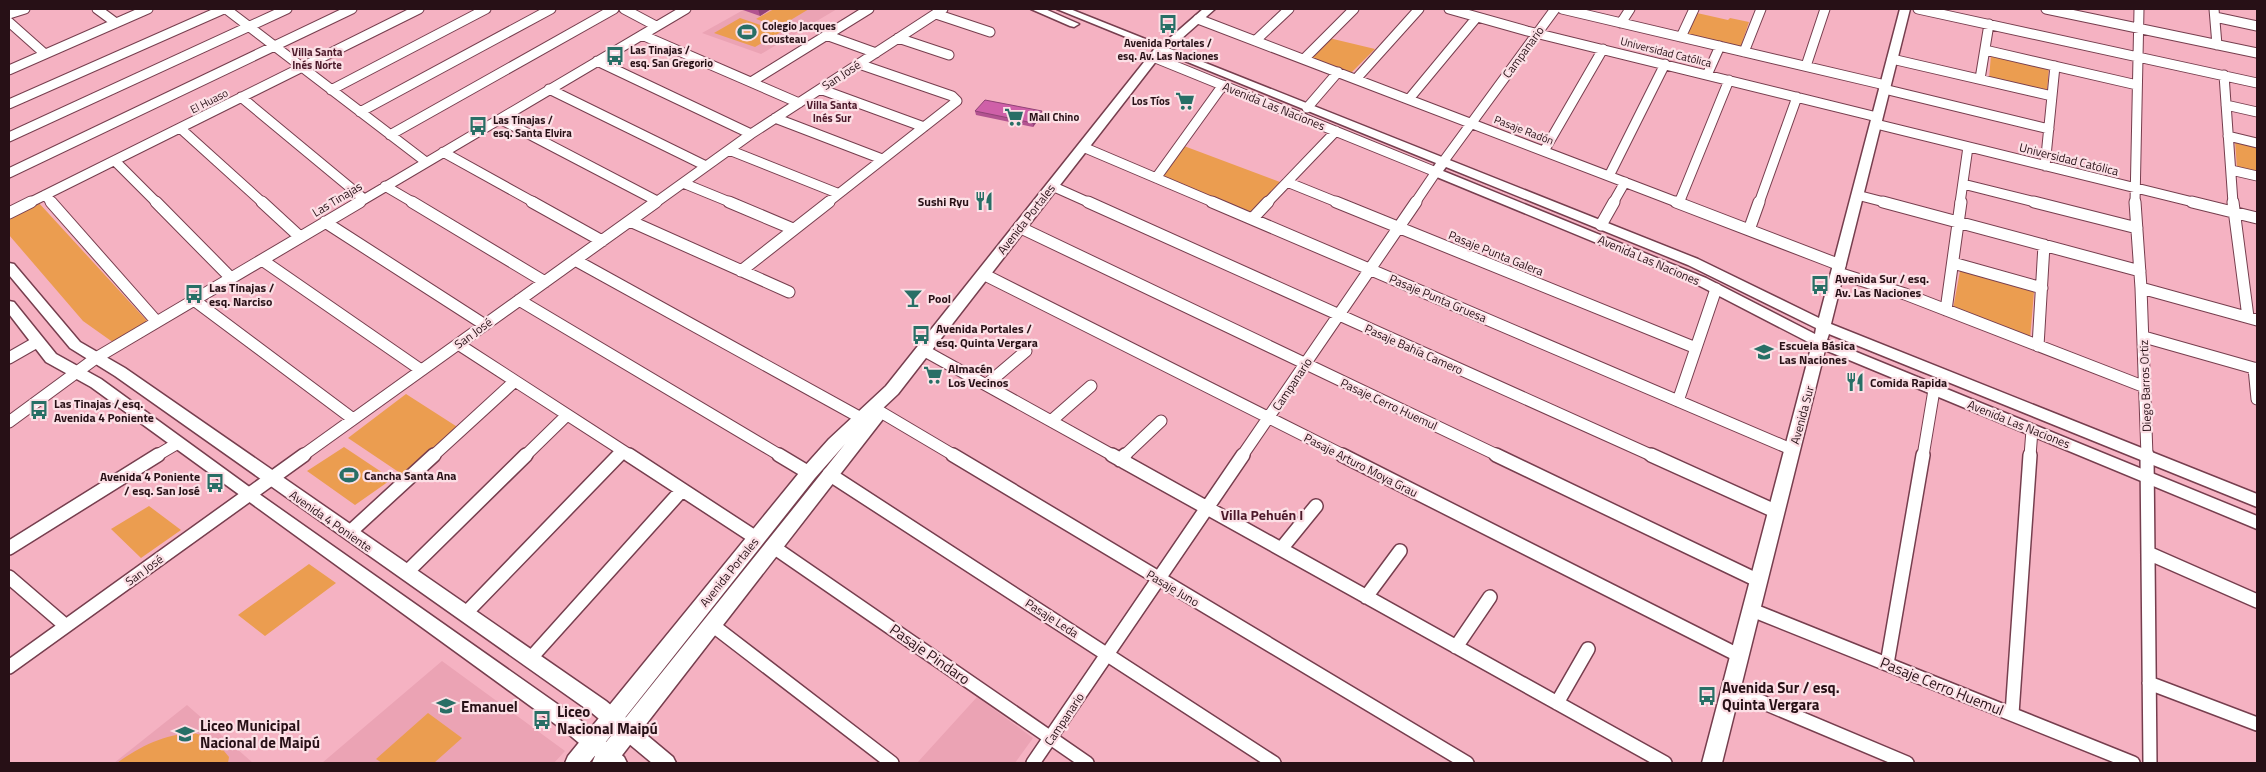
<svg xmlns="http://www.w3.org/2000/svg" width="2266" height="772" font-family="'Titillium Web',sans-serif">
<rect width="100%" height="100%" fill="#f5b2c2"/>
<path fill="#eba3b4" d="M745 9H837L761 54 702 33Z
M442 661 565 751 554 763H322Z
M977 697 1033 738 1015 763H917Z
M187 705 253 763H114Z"/>
<path fill="#eb9d50" d="M774 9H809L779 27 756 19Z
M1697 13 1728 20 1730 18 1749 22 1740 49 1685 36Z
M740 18 781 32 755 47 714 33Z
M1329 38 1375 49 1350 74 1310 60Z
M1991 55 2049 67 2047 92 1989 79Z
M2235 141 2257 146V173L2237 168Z
M1184 146 1280 182 1249 215 1161 177Z
M38 202 148 322 114 343 83 321 9 235V216Z
M1960 271 2034 292 2030 339 1953 309Z
M406 394 459 428 406 477 348 438Z
M344 447 392 479 355 505 307 471Z
M149 506 181 530 141 558 111 529Z
M309 564 336 583 265 636 238 615Z
M428 713 462 738 434 763H382L376 759Z
M194 733 214 739 229 757 228 763H117C141 746 164 734 194 733Z"/>
<g fill="none" stroke-linecap="round" stroke-linejoin="round">
<g stroke="#763e4e" stroke-width="11">
<path id="minor-far2" d="M97 9 116 23
M226 9 426 162
M624 9 656 26
M1449 9 1527 31 1877 117
M1562 9 1885 85
M1918 9 2257 83
M2046 9 2257 53
M2214 9 2217 45
M9 14 25 9
M936 14 990 32
M2215 17 2257 26
M1198 19 1679 203
M9 22 45 54
M1621 23 1630 9
M642 35 799 103
M826 35 876 53
M1681 37 1694 9
M898 38 949 55
M1255 41 1289 9
M1985 50 2137 85
M1744 52 1761 9
M1153 57 1436 172 1415 203
M1304 59 1354 9
M1892 59 2052 96
M597 61 751 134
M1806 66 1825 9
M9 70 148 9
M1707 75 1720 46
M2224 75 2233 203
M1356 79 1419 9
M1980 79 1989 24
M751 82 869 9
M549 89 706 166
M820 89 924 127
M1884 89 2049 129
M331 90 486 9
M241 97 364 199
M1409 99 1477 17
M9 104 224 9
M2226 105 2257 112
M1307 108 1338 72
M360 112 551 9
M775 118 882 159
M500 119 657 201
M1876 124 2197 203
M180 128 263 203
M390 135 614 9
M2228 136 2257 143
M9 137 287 9
M1083 147 1215 203
M729 150 837 193
M1544 151 1603 49
M443 152 535 203
M115 161 157 203
M1443 162 1555 9
M2045 166 2055 66
M2231 170 2257 176
M9 173 352 9
M1609 176 1665 64
M1156 178 1223 85
M1287 182 1339 203
M683 183 732 203
M1963 184 2039 203
M385 186 414 203
M1052 186 1090 203
M45 195 52 203
M1857 195 1888 203
M29 203 419 9
M358 203 686 9
M655 203 751 134 943 9
M827 203 957 101 952 96 859 64
M1267 203 1336 131
M1613 203 1625 182
M1679 203 1729 80
M1759 203 1797 97
M1960 203 1968 147
M2135 203 2139 9"/>
</g>
<g stroke="#763e4e" stroke-width="13">
<path id="minor-far1" d="M51 202 157 322
M156 202 231 278
M262 202 300 237
M412 202 545 282
M532 202 602 241
M729 202 793 229
M1088 202 1653 456
M1212 202 1793 450
M1336 202 1696 348
M1676 202 1840 265
M1883 202 2140 271
M2034 202 2137 228
M2135 202 2141 288 2147 456
M2192 202 2257 218
M2233 202 2248 317
M9 213 31 202
M1252 219 1268 202
M630 221 789 292
M325 222 485 325
M1601 225 1614 202
M1019 227 1499 456
M1749 230 1759 202
M262 260 421 370
M575 260 861 418
M1953 263 2042 288
M741 271 829 202
M1838 273 1905 294 2145 387
M983 274 1345 456
M2141 288 2257 320
M194 300 353 419
M519 300 781 456
M1946 310 1961 202
M2144 337 2257 369
M458 344 631 456
M2038 346 2044 245
M923 350 1114 456
M9 358 37 342
M2254 368 2257 399
M986 385 1026 351
M1678 401 1716 289
M879 411 955 456
M1051 421 1091 386
M9 422 96 358 360 202
M156 456 178 443
M302 456 656 202
M433 456 515 381
M525 456 567 415
M618 456 623 451
M1124 456 1161 421
M1242 456 1416 202
M1923 456 1934 390
M2030 456 2032 430"/>
</g>
<g stroke="#763e4e" stroke-width="16">
<path id="minor" d="M629 455 756 538
M779 455 809 473
M953 455 1467 763
M1112 455 1665 763
M1342 455 1740 656
M1496 455 1759 581
M1651 455 1777 512
M2147 455 2150 763
M1120 460 1125 455
M829 474 1274 763
M349 533 434 455
M772 546 1087 763
M9 548 158 455
M1281 549 1316 506
M2148 553 2257 601
M406 573 526 455
M9 577 66 626
M1366 597 1400 551
M1752 610 2133 763
M465 614 619 455
M711 624 892 763
M1456 647 1490 597
M530 659 682 490
M1887 664 1923 455
M9 667 304 455
M2149 683 2257 724
M1731 689 1907 763
M1557 703 1588 649
M2012 714 2030 455
M1033 763 1243 455"/>
</g>
<g stroke="#763e4e" stroke-width="3">
<path id="tertiary" d="M1031 9H1045L1079 24 1074 27 1070 26Z
M1057 9H1070L1698 259 1819 318 1900 9H1910L1831 324 2257 494V507L1829 334 1827 340 2257 516V529L1825 350 1722 763H1702L1812 344 1696 284 1432 175 1430 172 1436 163ZM1446 167 1688 265 1816 328 1815 334 1706 278 1443 171Z
M9 263 14 264 80 342 125 368 606 701 673 757 676 763H652L592 713 115 376 70 348 9 275Z
M9 301 14 302 56 354 101 379 262 496 580 720 624 757 627 763H603L566 732 91 387 46 362 9 314Z"/>
</g>
<g stroke="#763e4e" stroke-width="3">
<path id="secondary" d="M1203 9H1215L1172 47 1164 51 898 394 881 410 885 415 883 419 616 763H592L595 756 845 444 815 478 589 763H565L568 756 803 468 829 439 886 386 1156 47 1164 43Z"/>
</g>
<use href="#minor-far2" stroke="#fff" stroke-width="9"/>
<use href="#minor-far1" stroke="#fff" stroke-width="11"/>
<use href="#minor" stroke="#fff" stroke-width="13"/>
<use href="#tertiary" fill="#fff" fill-rule="evenodd"/>
<use href="#secondary" fill="#fff" fill-rule="evenodd"/>
</g>
<path fill="#b25390" d="M743 9H771L760 16 743 10Z
M975 111 1042 115 1033 127 976 115Z"/>
<path fill="#914376" d="M758 9H771L760 16Z
M1042 111V115L1033 127V123Z"/>
<path fill="#cf60a8" stroke="#914376" d="M985 100 1042 111 1033 123 975 111Z"/>
<defs>
<g id="bus-bare" transform="scale(1.5)"><path d="M-5-6H5V4H4V6H2V4H-2V6H-4V4H-5ZM-3.5-4V0h7V-4ZM-3.5 1.2v1.5H-2V1.2ZM2 1.2v1.5H3.5V1.2Z" fill="#286f66" stroke="#fce0e6" stroke-width="2.5" paint-order="stroke"/></g>
<g id="stadium-bare" transform="scale(1.5)"><path d="M0-5a6.5 5 0 1 0 0 10a6.5 5 0 1 0 0-10ZM-3.5-1.8h7v3.6h-7Z" fill="#286f66" stroke="#fce0e6" stroke-width="2.5" paint-order="stroke"/></g>
<g id="supermarket-bare" transform="scale(1.5)"><path d="M-6-5.5h2.5l.6 2H6L4.5 2H-2.5L-4.4-4H-6ZM-1.5 3.2a1.3 1.3 0 1 0 .1 0ZM3 3.2a1.3 1.3 0 1 0 .1 0Z" fill="#286f66" stroke="#fce0e6" stroke-width="2.5" paint-order="stroke"/></g>
<g id="restaurant-bare" transform="scale(1.5)"><path d="M-5-6h1v4h1v-4h1v4h1v-4h1v5L-1.5 .5V6h-2V.5L-5-1ZM5-6V6H3V1.5H1.5Q1.5-4 5-6Z" fill="#286f66" stroke="#fce0e6" stroke-width="2.5" paint-order="stroke"/></g>
<g id="bar-bare" transform="scale(1.5)"><path d="M-6-5H6L.8 .8V4.5H3.5V6h-7V4.5H-.8V.8Z" fill="#286f66" stroke="#fce0e6" stroke-width="2.5" paint-order="stroke"/></g>
<g id="school-bare" transform="scale(1.5)"><path d="M0-5L7-2L0 1L-7-2ZM-4 1L0 2.5L4 1V4Q0 6-4 4Z" fill="#286f66" stroke="#fce0e6" stroke-width="2.5" paint-order="stroke"/></g>
</defs>
<g fill-rule="evenodd">
<use href="#bus-bare" x="1168" y="24"/>
<use href="#stadium-bare" x="747" y="32"/>
<use href="#bus-bare" x="615" y="56"/>
<use href="#supermarket-bare" x="1185" y="101"/>
<use href="#supermarket-bare" x="1014" y="117"/>
<use href="#bus-bare" x="478" y="126"/>
<use href="#restaurant-bare" x="984" y="201"/>
<use href="#bus-bare" x="1820" y="285"/>
<use href="#bus-bare" x="194" y="294"/>
<use href="#bar-bare" x="913" y="298"/>
<use href="#bus-bare" x="921" y="335"/>
<use href="#school-bare" x="1764" y="352"/>
<use href="#supermarket-bare" x="933" y="375"/>
<use href="#restaurant-bare" x="1855" y="382"/>
<use href="#bus-bare" x="39" y="410"/>
<use href="#stadium-bare" x="349" y="475"/>
<use href="#bus-bare" x="215" y="483"/>
<use href="#bus-bare" x="1707" y="696"/>
<use href="#school-bare" x="446" y="706"/>
<use href="#bus-bare" x="542" y="720"/>
<use href="#school-bare" x="185" y="734"/>
</g>
<g text-anchor="middle" dominant-baseline="central" stroke-width="4.5" stroke-linejoin="round" paint-order="stroke">
<g font-size="11" font-weight="bold" fill="#271016" stroke="#fce0e6" text-anchor="start">
<text x="762" y="26">Colegio Jacques<tspan x="762" dy="13">Cousteau</tspan></text>
<text x="1168" y="43" text-anchor="middle">Avenida Portales /<tspan x="1168" dy="13">esq. Av. Las Naciones</tspan></text>
<text x="630" y="50">Las Tinajas /<tspan x="630" dy="13">esq. San Gregorio</tspan></text>
<text x="1170" y="101" text-anchor="end">Los Tíos</text>
<text x="1029" y="117">Mall Chino</text>
<text x="493" y="120">Las Tinajas /<tspan x="493" dy="13">esq. Santa Elvira</tspan></text>
</g>
<g font-size="11" font-weight="bold" fill="#4b1829" stroke="#fce0e6">
<text x="317" y="52">Villa Santa<tspan x="317" dy="13">Inés Norte</tspan></text>
<text x="832" y="105">Villa Santa<tspan x="832" dy="13">Inés Sur</tspan></text>
</g>
<g font-size="11" fill="#271016" stroke="#fce0e6">
<text transform="translate(1666 52) rotate(14)">Universidad Católica</text>
<text transform="translate(209 101) rotate(-27)">El Huaso</text>
<text transform="translate(1524 130) rotate(21)">Pasaje Radón</text>
</g>
<g font-size="12" fill="#271016" stroke="#fce0e6">
<text transform="translate(1523 52) rotate(-54)">Campanario</text>
<text transform="translate(841 75) rotate(-33)">San José</text>
<text transform="translate(1274 106) rotate(22)">Avenida Las Naciones</text>
<text transform="translate(2069 159) rotate(14)">Universidad Católica</text>
<text transform="translate(337 199) rotate(-31)">Las Tinajas</text>
<text transform="translate(1026 219) rotate(-52)">Avenida Portales</text>
<text transform="translate(1496 253) rotate(22)">Pasaje Punta Galera</text>
<text transform="translate(1649 260) rotate(23)">Avenida Las Naciones</text>
<text transform="translate(1438 298) rotate(23)">Pasaje Punta Gruesa</text>
<text transform="translate(473 333) rotate(-36)">San José</text>
<text transform="translate(1414 349) rotate(24)">Pasaje Bahía Camero</text>
<text transform="translate(1292 384) rotate(-56)">Campanario</text>
<text transform="translate(2145 386) rotate(-92)">Diego Barros Ortiz</text>
<text transform="translate(1389 404) rotate(25)">Pasaje Cerro Huemul</text>
<text transform="translate(1802 415) rotate(-75)">Avenida Sur</text>
<text transform="translate(2019 424) rotate(22)">Avenida Las Naciones</text>
<text transform="translate(1361 465) rotate(27)">Pasaje Arturo Moya Grau</text>
<text transform="translate(331 521) rotate(35)">Avenida 4 Poniente</text>
<text transform="translate(144 570) rotate(-36)">San José</text>
<text transform="translate(729 572) rotate(-51)">Avenida Portales</text>
<text transform="translate(1173 588) rotate(31)">Pasaje Juno</text>
<text transform="translate(1052 618) rotate(33)">Pasaje Leda</text>
<text transform="translate(1064 719) rotate(-56)">Campanario</text>
</g>
<g font-size="12" font-weight="bold" fill="#271016" stroke="#fce0e6" text-anchor="start">
<text x="969" y="201" text-anchor="end">Sushi Ryu</text>
<text x="1835" y="278">Avenida Sur / esq.<tspan x="1835" dy="14">Av. Las Naciones</tspan></text>
<text x="209" y="287">Las Tinajas /<tspan x="209" dy="14">esq. Narciso</tspan></text>
<text x="928" y="298">Pool</text>
<text x="936" y="328">Avenida Portales /<tspan x="936" dy="14">esq. Quinta Vergara</tspan></text>
<text x="1779" y="345">Escuela Básica<tspan x="1779" dy="14">Las Naciones</tspan></text>
<text x="948" y="368">Almacén<tspan x="948" dy="14">Los Vecinos</tspan></text>
<text x="1870" y="382">Comida Rapida</text>
<text x="54" y="403">Las Tinajas / esq.<tspan x="54" dy="14">Avenida 4 Poniente</tspan></text>
<text x="364" y="475">Cancha Santa Ana</text>
<text x="200" y="476" text-anchor="end">Avenida 4 Poniente<tspan x="200" dy="14">/ esq. San José</tspan></text>
</g>
<g font-size="14" font-weight="bold" fill="#4b1829" stroke="#fce0e6">
<text x="1262" y="514">Villa Pehuén I</text>
</g>
<g font-size="15" fill="#271016" stroke="#fce0e6">
<text transform="translate(930 654) rotate(35)">Pasaje Pindaro</text>
<text transform="translate(1942 686) rotate(22)">Pasaje Cerro Huemul</text>
</g>
<g font-size="15" font-weight="bold" fill="#271016" stroke="#fce0e6" text-anchor="start">
<text x="1722" y="687">Avenida Sur / esq.<tspan x="1722" dy="17">Quinta Vergara</tspan></text>
<text x="461" y="706">Emanuel</text>
<text x="557" y="711">Liceo<tspan x="557" dy="17">Nacional Maipú</tspan></text>
<text x="200" y="725">Liceo Municipal<tspan x="200" dy="17">Nacional de Maipú</tspan></text>
</g>
</g>
<rect width="2266" height="772" fill="none" stroke="#271016" stroke-width="20"/>
</svg>
